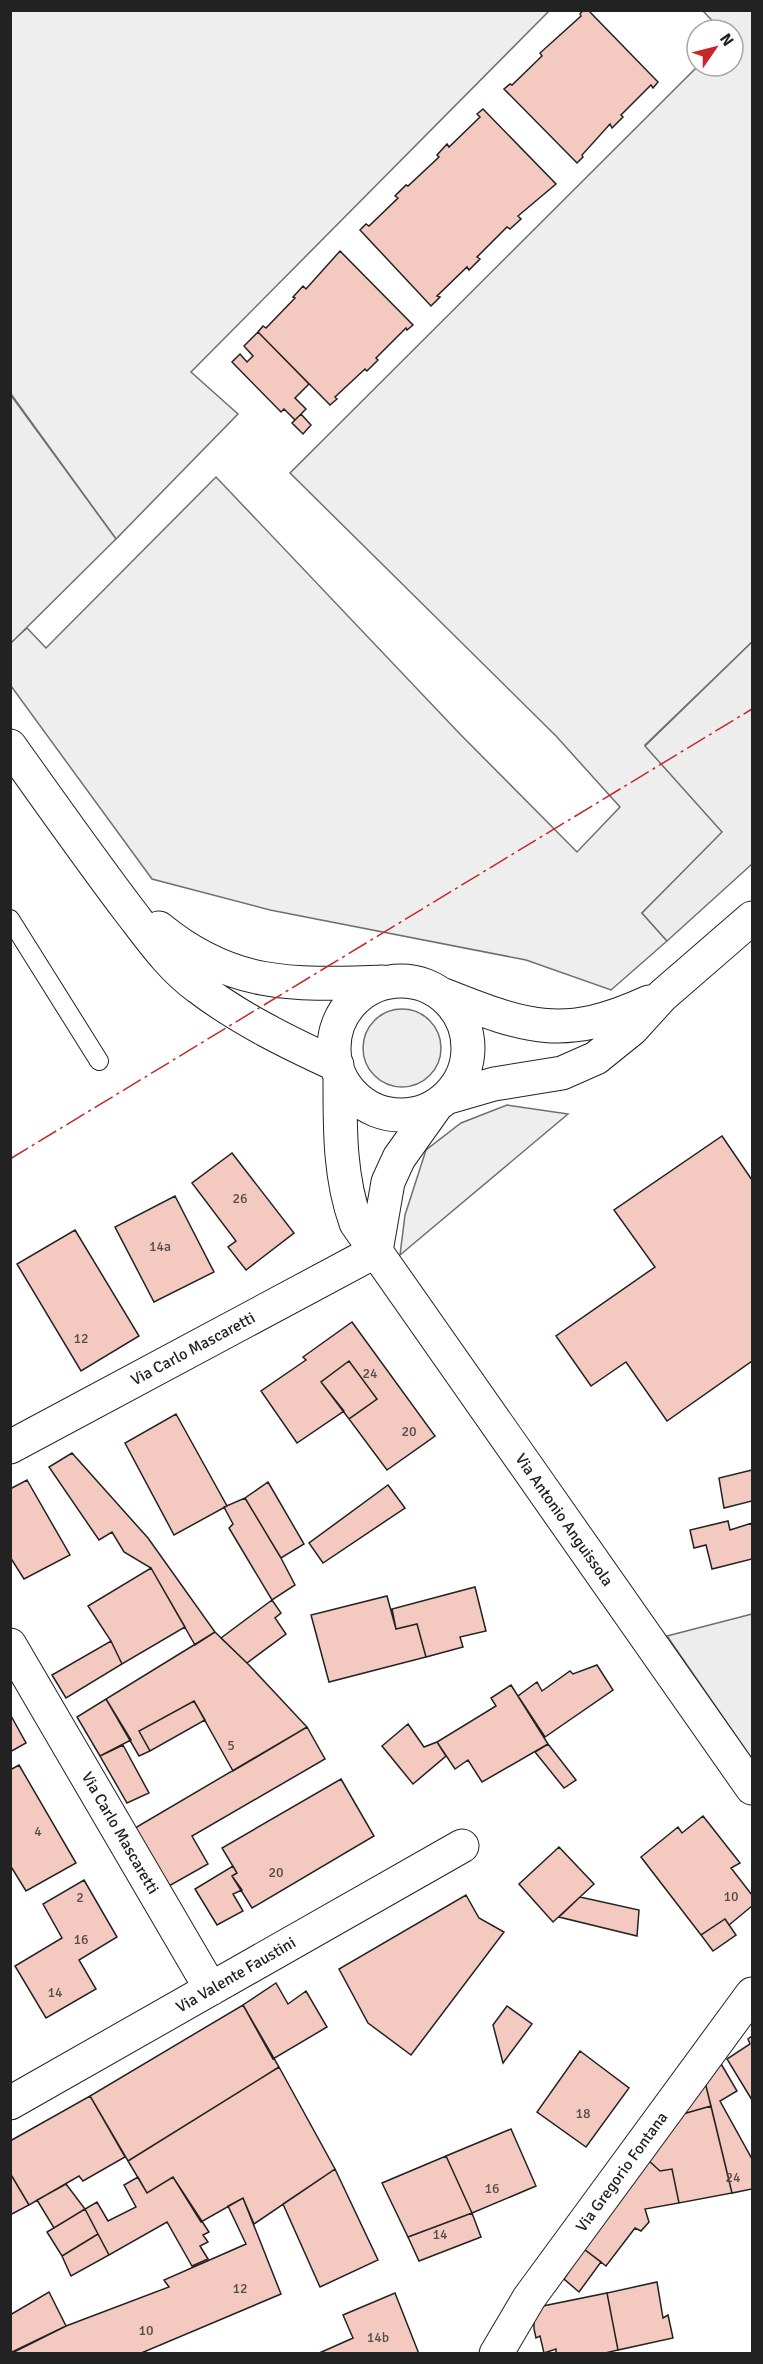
<svg xmlns="http://www.w3.org/2000/svg" width="763" height="2364" font-family="Signika,sans-serif">
<rect width="100%" height="100%" fill="#fff"/>
<path fill="#eee" stroke="#6f6f6f" stroke-width="1.5" d="M10 11H549L191 372 238 414 116 539 11 394Z
M703 11H752V642L645 745 723 832 642 913 667 941 611 990 526 960 270 910 152 879 11 686 10 643 27 628 46 648 216 477 459 733 577 852 620 807 556 736 290 473 698 66H733V30H721Z
M363 1048a39 39 0 1 1 78 0a39 39 0 1 1-78 0Z
M507 1105 568 1114 400 1255 405 1215 426 1150 461 1123Z"/>
<path fill="#ededed" stroke="#6f6f6f" stroke-width="1.5" d="M10 394 116 539 11 643H10Z
M752 642V864L667 941 642 913 722 832 645 746Z
M752 1614V1759L667 1636Z"/>
<path fill="#f3c9c0" stroke="#222" stroke-width="1.5" d="M583 10H588L658 82 653 88 651 85 621 115 623 117 612 128 610 124 582 155 583 157 577 163 504 89 510 84 512 85 542 56 540 53 581 16 580 14Z
M483 109 556 184 518 216 521 219 510 229 507 227 477 257 480 259 469 270 467 267 437 296 440 297 431 306 360 230 366 224 369 226 398 198 395 196 406 185 408 186 439 157 437 155 447 144 449 147 480 117 477 114Z
M340 251 413 325 407 330 406 328 376 358 378 360 367 371 365 369 335 397 337 399 330 405 258 332 263 326 266 328 295 298 293 297 303 286 306 289Z
M258 332 309 384 295 398 306 409 295 420 284 409 281 412 232 362 240 354 247 362 253 356 244 346Z
M301 414 311 425 303 434 292 423Z
M722 1136 752 1180V1361L667 1421 626 1362 591 1386 556 1336 655 1267 614 1210Z
M232 1153 294 1233 246 1270 228 1247 236 1241 192 1183Z
M175 1196 214 1272 154 1302 115 1227Z
M75 1230 139 1336 81 1371 17 1264Z
M352 1322 435 1436 387 1470 349 1419 377 1399 349 1361 321 1382 344 1411 297 1443 261 1391 306 1360 303 1357Z
M349 1361 377 1399 349 1419 321 1382Z
M176 1414 227 1506 174 1535 125 1443Z
M72 1453 148 1538 215 1632 195 1645 151 1568 124 1552 112 1532 99 1540 49 1467Z
M752 1470V1501L724 1508 719 1478Z
M27 1480 70 1555 24 1579 10 1557V1489Z
M268 1482 304 1544 281 1558 245 1498Z
M388 1485 405 1508 323 1563 309 1543Z
M245 1498 281 1558 295 1585 272 1600 229 1528 233 1524 224 1507Z
M728 1521 730 1530 752 1523V1559L712 1569 706 1545 694 1548 690 1530Z
M151 1568 185 1627 122 1664 111 1641 88 1606Z
M475 1587 486 1631 460 1637 463 1647 426 1657 417 1624 396 1629 392 1609Z
M387 1596 396 1629 417 1624 426 1657 329 1682 311 1615Z
M272 1600 281 1613 275 1618 286 1634 247 1663 221 1638Z
M215 1632 250 1666 307 1727 233 1771 194 1701 139 1731 150 1751 139 1756 106 1699Z
M111 1641 122 1664 66 1698 52 1675Z
M597 1665 613 1690 545 1737 518 1696 537 1682 542 1691 570 1671 573 1674Z
M511 1685 548 1744 482 1782 468 1760 455 1769 437 1742 496 1706 491 1698Z
M106 1699 131 1740 100 1756 77 1717Z
M194 1701 205 1720 150 1751 139 1731Z
M10 1714 26 1743 10 1752Z
M408 1724 424 1747 437 1742 446 1756 413 1784 382 1746Z
M307 1727 325 1759 192 1836 208 1864 169 1886 135 1828Z
M548 1744 576 1780 564 1788 535 1752Z
M123 1745 149 1793 127 1803 100 1756Z
M19 1765 76 1863 26 1891 10 1865V1770Z
M341 1779 374 1836 252 1908 232 1876 237 1873 222 1848Z
M703 1816 740 1863 731 1868 752 1895V1906L729 1925 725 1919 701 1935 641 1857 678 1827 682 1833Z
M559 1847 594 1884 553 1922 519 1884Z
M233 1866 237 1873 232 1876 242 1890 233 1894 243 1911 217 1925 195 1889Z
M84 1880 117 1937 79 1960 96 1989 46 2018 15 1966 62 1938 43 1904Z
M466 1895 479 1918 504 1932 411 2055 368 2023 339 1969Z
M580 1897 639 1910 637 1936 559 1917Z
M725 1919 736 1935 713 1951 701 1935Z
M276 1983 288 2004 306 1991 327 2027 273 2059 243 2005Z
M243 2005 279 2067 128 2161 90 2096Z
M507 2006 532 2024 503 2063 493 2025Z
M752 2036V2100L727 2059 750 2044 748 2039Z
M580 2051 629 2088 586 2147 537 2112Z
M720 2062 737 2091 720 2101 752 2159V2189L732 2193 705 2082Z
M279 2067 335 2169 254 2224 243 2198 201 2222 173 2177 147 2193 128 2161Z
M705 2082 711 2106 683 2114Z
M90 2096 125 2157 83 2181 79 2176 29 2205 10 2173V2141Z
M711 2106 732 2193 679 2203 672 2169 660 2171 648 2160 683 2114Z
M511 2129 536 2186 472 2213 446 2156Z
M446 2156 472 2213 408 2237 382 2183Z
M648 2160 660 2171 672 2169 679 2203 645 2209 649 2222 641 2231 635 2228 606 2266 584 2249Z
M335 2169 378 2260 320 2287 283 2204Z
M10 2173 29 2205 10 2215Z
M138 2177 147 2193 173 2177 209 2232 203 2235 208 2242 200 2246 208 2259 192 2266 167 2222 109 2255 85 2209 97 2202 108 2221 136 2207 124 2185Z
M66 2184 85 2209 54 2228 37 2200Z
M243 2198 281 2294 139 2354H10L66 2326 169 2287 164 2280 246 2244 228 2206Z
M85 2209 98 2234 62 2256 47 2232Z
M472 2213 481 2237 419 2261 408 2237Z
M98 2234 109 2255 71 2276 62 2256Z
M584 2249 601 2262 579 2292 564 2279Z
M657 2282 663 2318 668 2315 673 2338 618 2350 607 2293Z
M49 2292 66 2326 10 2353V2315Z
M395 2293 419 2354H317L353 2338 343 2315Z
M607 2293 618 2350 601 2354H556V2349L544 2353 540 2336 536 2338 534 2329V2317L543 2306Z"/>
<g fill="none" stroke-linecap="round" stroke-linejoin="round">
<g stroke="#222" stroke-width="20">
<path id="service" d="M10 919 99 1061"/>
</g>
<g stroke="#222" stroke-width="35">
<path id="minor" d="M10 746C49 801 88 856 128 909 149 936 170 967 198 987 240 1019 289 1043 337 1065
M159 928C232 988 293 985 382 982
M334 1048a67 67 0 1 1 134 0a67 67 0 1 1-134 0Z
M444 995C527 1028 564 1041 649 1002
M340 1077C340 1126 339 1176 356 1223L752 1788
M449 1097 494 1084 562 1073 596 1058 632 1029 662 996 752 918
M376 1251 388 1182 399 1158 436 1106
M10 1447 376 1251
M10 1645 211 1989
M10 2103 462 1846
M496 2354 529 2298 752 1994"/>
</g>
<use href="#service" stroke="#fff" stroke-width="18"/>
<use href="#minor" stroke="#fff" stroke-width="33"/>
<path stroke="#c62828" stroke-width="1.5" stroke-dasharray="21 4.5 3 4.5" stroke-linecap="butt" d="M10 1159 752 709"/>
</g>
<g text-anchor="middle" dominant-baseline="central" stroke-width="4.5" stroke-linejoin="round" paint-order="stroke">
<g font-size="14" fill="#564c4a">
<text x="240" y="1198">26</text>
<text x="160" y="1246">14a</text>
<text x="81" y="1338">12</text>
<text x="370" y="1373">24</text>
<text x="409" y="1431">20</text>
<text x="231" y="1745">5</text>
<text x="38" y="1831">4</text>
<text x="276" y="1872">20</text>
<text x="731" y="1896">10</text>
<text x="80" y="1897">2</text>
<text x="81" y="1939">16</text>
<text x="55" y="1992">14</text>
<text x="583" y="2113">18</text>
<text x="733" y="2177">24</text>
<text x="492" y="2188">16</text>
<text x="440" y="2234">14</text>
<text x="240" y="2288">12</text>
<text x="146" y="2330">10</text>
<text x="378" y="2337">14b</text>
</g>
<g font-size="16" fill="#222" stroke="#fff">
<text transform="translate(193 1349) rotate(-28)">Via Carlo Mascaretti</text>
<text transform="translate(564 1520) rotate(55)">Via Antonio Anguissola</text>
<text transform="translate(120 1833) rotate(60)">Via Carlo Mascaretti</text>
<text transform="translate(236 1975) rotate(-30)">Via Valente Faustini</text>
<text transform="translate(622 2172) rotate(-54)">Via Gregorio Fontana</text>
</g>
</g>
<rect width="763" height="2364" fill="none" stroke="#222222" stroke-width="24"/>
<g transform="translate(715 48) rotate(55)"><circle r="28" fill="#ffffff" stroke="#a7a7a7" stroke-width="1.5"/>
<path d="M0-4.5L10 22L0 15L-10 22Z" fill="#c62828"/>
<text y="-9" font-size="16" font-weight="bold" text-anchor="middle" fill="#222222">N</text>
</g>
</svg>
